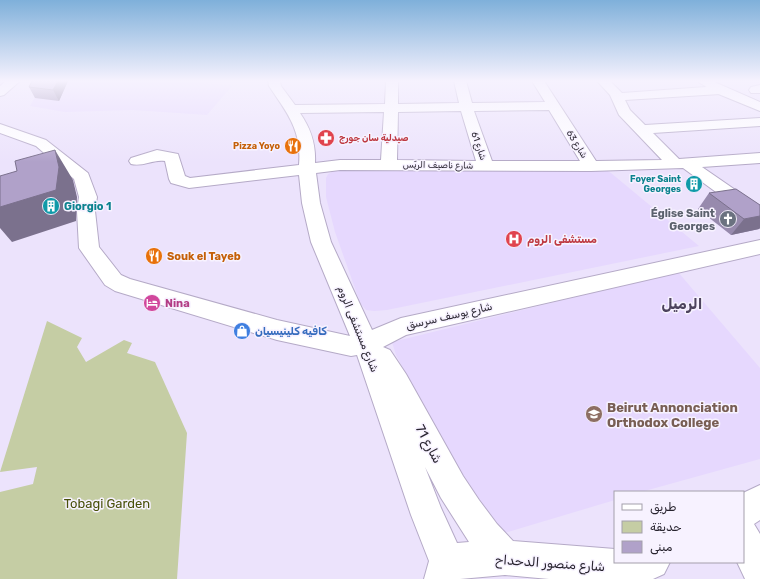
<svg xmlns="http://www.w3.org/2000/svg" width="760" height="579" font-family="Rubik,Cairo,sans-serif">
<rect width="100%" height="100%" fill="#ece3fc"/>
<path fill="#e6d8fe" d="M44 81H198V83L233 85 207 115 133 110 65 112 30 106Z
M340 168 606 170 611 173 699 246 387 310 374 311 366 310 361 304 357 294 335 232 326 197V178L328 174Z
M678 272 760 368V459L641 492H615V500L501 534 454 465 396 355 392 342Z"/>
<path fill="#c5cda4" d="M47 321 82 338 77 347 86 362 124 340 132 343 127 353 155 362 187 433 177 579H0V492L33 484 37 467 0 472Z"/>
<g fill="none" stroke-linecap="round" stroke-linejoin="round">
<g stroke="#b5aac7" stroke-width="2">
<path id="minor" d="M6 81H20L4 95 0 96V86Z
M268 81H280L281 86 295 105 385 104 386 81H398V104L459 103 454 81H466L472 103 545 102 532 81H544L596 161 662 160 619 115 610 95 597 81H610L622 93 720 86 724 87 726 90 724 93 720 94 625 100 630 110 645 125 760 118V126L653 133 679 159 760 153V163L702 167 760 207V221L753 219 683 168 591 171 340 170 316 173 320 203 331 242 372 330 401 318 760 240V254L406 335 383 347 390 350 406 374 463 476 479 500 497 524 513 541 615 549V562H670L664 574 653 579H549L505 575 460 579H424L429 561 411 515 357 355 351 356 277 340 115 291 105 285 79 248 77 211 79 197 74 179 36 146 0 133V124L46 140 88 173 97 197 95 211 99 247 121 275 130 279 277 320 350 336 311 242 302 203 299 175 189 188 171 183 169 179 165 161C153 159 143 167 131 164L129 161 131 158 157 150 178 154 185 176 190 178 299 165C302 130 287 113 269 86ZM549 110 580 161H492L474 111ZM461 111 476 161 397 160 398 112ZM384 112 381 160H340L315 163C316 144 311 129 300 113ZM425 467 441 498 469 542 457 543 441 508Z
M760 85V93H751L749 90 751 87Z
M760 485V520L754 524 760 534V579H745L737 562H743V493Z"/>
</g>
<g stroke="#b5aac7" stroke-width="2">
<path id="highway" d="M697 81H712L760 102V111L716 93Z"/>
</g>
<use href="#minor" fill="#fff" fill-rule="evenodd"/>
<use href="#highway" fill="#fff" fill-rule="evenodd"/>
</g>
<path fill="#978aad" d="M32 81H68L59 101 35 98 29 87Z
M709 193 760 205V228L759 229 731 235 698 209Z"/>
<path fill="#7b718d" d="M58 81H68L59 101 53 90Z
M55 150 73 180 77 197 76 221 12 242 0 228V207Z
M760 216V228L759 229 731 235 744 219Z"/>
<path fill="#b0a1c9" stroke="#7b718d" d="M32 81H58L53 90 29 87Z
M55 150 59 167 56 190 0 207V176L17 171 15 161Z
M736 189 760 205V216L744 219 709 193Z"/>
<linearGradient id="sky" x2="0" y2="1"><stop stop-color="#7fb0da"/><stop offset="0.5" stop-color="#f6f2fe"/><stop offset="1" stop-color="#f6f2fe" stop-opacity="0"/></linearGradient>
<rect width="760" height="162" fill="url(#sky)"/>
<defs>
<g id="pharmacy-disc" transform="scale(0.9)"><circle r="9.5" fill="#e0444e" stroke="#f7f2ff"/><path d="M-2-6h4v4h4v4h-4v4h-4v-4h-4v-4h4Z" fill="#fff"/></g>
<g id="restaurant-disc" transform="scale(0.9)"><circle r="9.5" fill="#e8710a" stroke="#f7f2ff"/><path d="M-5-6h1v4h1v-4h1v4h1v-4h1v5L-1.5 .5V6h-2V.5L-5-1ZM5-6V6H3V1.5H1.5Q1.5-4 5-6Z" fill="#fff"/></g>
<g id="building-disc" transform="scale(0.9)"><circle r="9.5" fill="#0f9aa8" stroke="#f7f2ff"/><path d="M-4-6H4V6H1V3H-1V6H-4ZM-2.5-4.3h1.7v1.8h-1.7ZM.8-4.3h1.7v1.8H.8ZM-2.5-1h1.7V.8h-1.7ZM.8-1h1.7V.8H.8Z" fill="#fff"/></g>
<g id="church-disc" transform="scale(0.9)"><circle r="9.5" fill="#6b7280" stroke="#f7f2ff"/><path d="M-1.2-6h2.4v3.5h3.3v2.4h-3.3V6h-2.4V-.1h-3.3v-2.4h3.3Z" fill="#fff"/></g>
<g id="hospital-disc" transform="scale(0.9)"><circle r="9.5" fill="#e0444e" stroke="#f7f2ff"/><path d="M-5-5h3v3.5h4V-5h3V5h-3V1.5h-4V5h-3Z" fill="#fff"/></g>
<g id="hotel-disc" transform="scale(0.9)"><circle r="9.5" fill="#d1479c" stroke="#f7f2ff"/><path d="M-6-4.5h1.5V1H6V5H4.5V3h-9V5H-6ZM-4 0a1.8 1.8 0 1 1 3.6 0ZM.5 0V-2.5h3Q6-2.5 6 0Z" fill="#fff"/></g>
<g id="shop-disc" transform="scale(0.9)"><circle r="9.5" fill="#3f7fe0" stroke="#f7f2ff"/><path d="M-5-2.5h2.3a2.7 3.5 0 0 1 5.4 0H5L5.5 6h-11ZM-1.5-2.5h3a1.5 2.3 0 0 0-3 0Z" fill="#fff"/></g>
<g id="university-disc" transform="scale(0.9)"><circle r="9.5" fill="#8d6e63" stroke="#f7f2ff"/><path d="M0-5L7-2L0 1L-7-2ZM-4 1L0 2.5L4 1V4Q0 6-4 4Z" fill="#fff"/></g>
</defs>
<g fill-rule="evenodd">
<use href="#pharmacy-disc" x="326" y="138"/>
<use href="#restaurant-disc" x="293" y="146"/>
<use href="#building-disc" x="694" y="184"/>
<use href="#building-disc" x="51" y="206"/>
<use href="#church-disc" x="728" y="219"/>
<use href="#hospital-disc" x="514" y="239"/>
<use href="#restaurant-disc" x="154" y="256"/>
<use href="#hotel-disc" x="152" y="303"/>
<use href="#shop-disc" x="242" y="331"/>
<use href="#university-disc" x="594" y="414"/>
</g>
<g text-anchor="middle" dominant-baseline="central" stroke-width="3" stroke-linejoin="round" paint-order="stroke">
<g font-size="9" font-weight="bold" fill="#be3a42" stroke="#f7f2ff" text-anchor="start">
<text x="339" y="138">صيدلية سان جورج</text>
</g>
<g font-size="9" fill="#27232e" stroke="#f7f2ff">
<text transform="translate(577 144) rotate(58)">شارع 63</text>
<text transform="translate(479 146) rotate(71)">شارع 61</text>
<text transform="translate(438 165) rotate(1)">شارع ناصيف الريّس</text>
</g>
<g font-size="9" font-weight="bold" fill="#c56008" stroke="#f7f2ff" text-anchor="end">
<text x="280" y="146">Pizza Yoyo</text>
</g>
<g font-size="9" font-weight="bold" fill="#0d838f" stroke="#f7f2ff" text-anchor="end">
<text x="681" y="179">Foyer Saint<tspan x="681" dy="10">Georges</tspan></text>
</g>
<g font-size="11" font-weight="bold" fill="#0d838f" stroke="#f7f2ff" text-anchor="start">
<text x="64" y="206">Giorgio 1</text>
</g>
<g font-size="11" font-weight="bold" fill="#5b616d" stroke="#f7f2ff" text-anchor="end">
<text x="715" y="213">Église Saint<tspan x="715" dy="13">Georges</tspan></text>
</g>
<g font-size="11" font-weight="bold" fill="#be3a42" stroke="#f7f2ff" text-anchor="start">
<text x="527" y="239">مستشفى الروم</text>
</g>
<g font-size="11" font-weight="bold" fill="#c56008" stroke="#f7f2ff" text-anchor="start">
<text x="167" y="256">Souk el Tayeb</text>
</g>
<g font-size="11" font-weight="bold" fill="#b23c85" stroke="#f7f2ff" text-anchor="start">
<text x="165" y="303">Nina</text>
</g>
<g font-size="11" fill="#27232e" stroke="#f7f2ff">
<text transform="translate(449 316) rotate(-13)">شارع يوسف سرسق</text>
<text transform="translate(358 329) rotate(68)">شارع مستشفى الروم</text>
</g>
<g font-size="11" font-weight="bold" fill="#366cbe" stroke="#f7f2ff" text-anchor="start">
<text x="255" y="331">كافيه كلينيسيان</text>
</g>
<g font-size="13" font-weight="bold" fill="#785e54" stroke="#f7f2ff" text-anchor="start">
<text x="607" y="407">Beirut Annonciation<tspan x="607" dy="15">Orthodox College</tspan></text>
</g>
<g font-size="13" fill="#27232e" stroke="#f7f2ff">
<text transform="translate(429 444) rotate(62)">شارع 71</text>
<text transform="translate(550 563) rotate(4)">شارع منصور الدحداح</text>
</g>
<g font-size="13" fill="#485009" stroke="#f7f2ff">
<text x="107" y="503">Tobagi Garden</text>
</g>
<g font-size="15" font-weight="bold" fill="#4d435d" stroke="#f7f2ff">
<text x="682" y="304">الرميل</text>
</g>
</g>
<rect x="614" y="491" width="130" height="72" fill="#f7f2ff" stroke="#a49fab"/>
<rect x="622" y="504" width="20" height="6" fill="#ffffff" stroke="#a49fab"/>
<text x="650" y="511" font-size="12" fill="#27232e">طريق</text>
<rect x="622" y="521" width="20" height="12" fill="#c5cda4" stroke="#a49fab"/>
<text x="650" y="531" font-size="12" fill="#27232e">حديقة</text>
<rect x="622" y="541" width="20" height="12" fill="#b0a1c9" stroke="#a49fab"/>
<text x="650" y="551" font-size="12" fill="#27232e">مبنى</text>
</svg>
